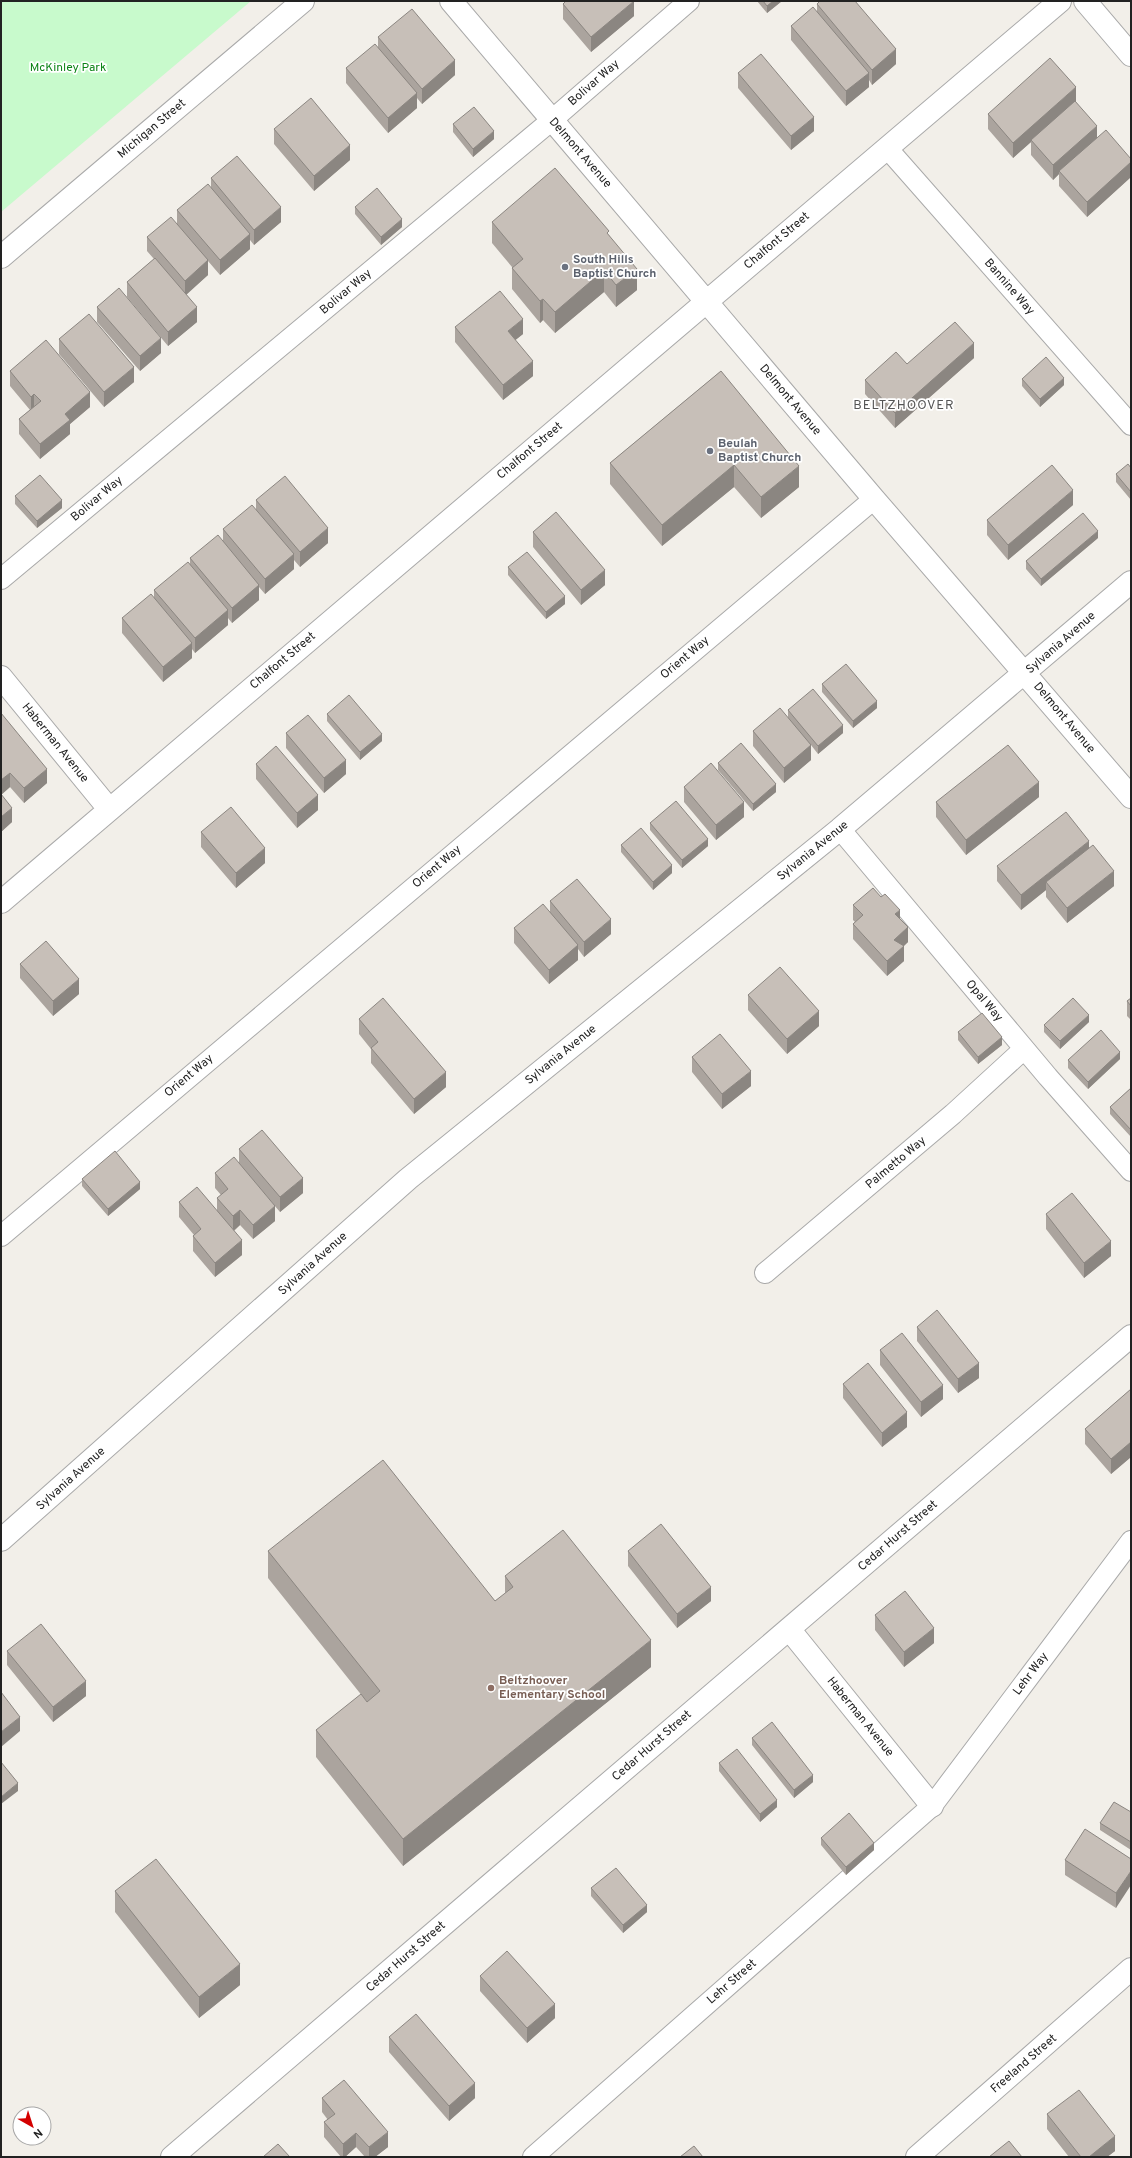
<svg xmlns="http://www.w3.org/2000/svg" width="1132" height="2158" font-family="Overpass,sans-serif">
<rect width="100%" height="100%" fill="#f2efe9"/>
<path fill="#c8facc" d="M1 1H251L1 212Z"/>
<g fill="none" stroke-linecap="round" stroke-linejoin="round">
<g stroke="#a9a9a9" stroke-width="22">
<path id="service" d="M887 148 1131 425
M1 579 552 120 689 1
M840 829 1048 1077 1131 1171
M1 1236 874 499
M765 1273 953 1114 1024 1049
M533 2157 932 1806 1131 1541"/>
</g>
<g stroke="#a9a9a9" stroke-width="24">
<path id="minor" d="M451 1 874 499 1131 797
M1085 1 1131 55
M1 257 303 1
M1 677 109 809
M1 902 1060 1
M1 1540 408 1179 840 829 1131 582
M789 1629 932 1806
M172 2157 1131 1336
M917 2157 1131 1969"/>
</g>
<use href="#service" stroke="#fff" stroke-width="20"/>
<use href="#minor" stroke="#fff" stroke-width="22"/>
</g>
<path fill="#aba49e" d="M757 1H782L767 13Z
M563 4 634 16 591 52 563 19Z
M817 4 896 64 872 85 869 80V87L846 106 791 40V26L817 11Z
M378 37 455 75 422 104 417 98V108L388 133 346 83V68L378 47Z
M738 73 814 131 791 150 738 88Z
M1076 102 1097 138 1131 159V177L1087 217 1059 186V174L1053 180 1031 155V142L1013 158 988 129V114Z
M453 124 494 139 473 157 453 132Z
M274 129 350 160 314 191 274 144Z
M211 178 281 222 254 245 250 240V249L220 275 208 261V275L186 294 197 322 168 346 127 297V282L154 259 147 251V237L177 224V210L211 188Z
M355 207 402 227 381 245 355 214Z
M492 222 609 235 637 290 616 307 604 292 555 333 543 320 540 323 512 289V267L492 243Z
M97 307 161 353 140 371 97 322Z
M455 327 523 334 515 340 533 376 503 400 455 342Z
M59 339 134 382 104 407 59 354Z
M974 358 895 428 865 394V380L907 364Z
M10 371 90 407 70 424V434L40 459 19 434V419L30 410 10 386Z
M721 371 799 487 761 518 734 487 662 546 610 484V463Z
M1022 379 1064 385 1040 407 1022 386Z
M1131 468V500L1116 482V474Z
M15 496 62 508 37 528 15 504Z
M256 500 328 543 300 567 294 560V569L265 594 259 587V600L232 623 228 618V625L195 653 192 649V658L163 682 122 633V618L154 599V590L190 565V558L223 541V529L256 510Z
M1073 505 1008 560 987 535V520Z
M533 532 605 585 581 605 533 547Z
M1098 538 1041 586 1026 569V561Z
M508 567 565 604 546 619 508 575Z
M822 684 877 708 853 728 822 692Z
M788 710 843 733 818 754 811 745V760L784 783 753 746V731L788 718Z
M1 713 47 783 24 803 10 787 1 795 12 822 1 832Z
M327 714 382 741 360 760 327 721Z
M286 733 346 774 324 793 286 748Z
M718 763 776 792 753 811 718 770Z
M256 764 318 810 297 828 256 779Z
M684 787 744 817 716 840 684 802Z
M1039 797 966 855 936 817V802Z
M650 823 708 846 682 868 650 830Z
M201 832 265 863 236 888 201 847Z
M621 845 672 873 653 890 621 852Z
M997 866 1114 886 1067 923 1046 897V890L1021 910 997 881Z
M550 901 611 934 584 957 578 949V960L549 984 514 943V928L550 913Z
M853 905 900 919 908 942 904 946V961L887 976 853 939V924L855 922 853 920Z
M20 964 79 994 53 1016 20 978Z
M748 995 819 1026 787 1054 748 1010Z
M1131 998V1020L1127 1016V1001Z
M359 1019 446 1087 414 1114 371 1063V1049L359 1034Z
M1089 1022 1060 1049 1044 1032V1025Z
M958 1032 1002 1045 978 1064 958 1040Z
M692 1057 751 1086 722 1109 692 1072Z
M1120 1059 1088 1089 1068 1068V1060Z
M1131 1088V1137L1110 1114V1107Z
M239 1149 303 1193 280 1212 246 1172 275 1221 253 1239 240 1225 234 1231 242 1255 215 1277 193 1251V1236L194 1235 179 1217V1202L217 1211V1198L221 1195 215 1188V1173L239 1164Z
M82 1179 140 1189 108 1216 82 1186Z
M1046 1214 1111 1256 1084 1278 1046 1229Z
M917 1327 979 1378 958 1393 917 1341Z
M880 1350 943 1399 921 1417 880 1365Z
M843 1384 907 1427 882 1447 843 1398Z
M1131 1389V1457L1111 1474 1085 1444V1429Z
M268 1551 495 1601 505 1594V1576L651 1667 403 1866 316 1757V1730L367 1702 268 1578Z
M628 1551 711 1601 677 1628 628 1566Z
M875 1615 934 1643 904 1667 875 1630Z
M7 1651 86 1696 53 1722 7 1665Z
M752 1738 813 1782 794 1798 752 1745Z
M719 1763 777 1807 760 1822 719 1771Z
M1131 1812V1850L1100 1830V1823Z
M821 1838 874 1850 846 1875 821 1845Z
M1131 1859 1116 1908 1065 1875V1860Z
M591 1888 647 1912 623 1933 591 1896Z
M115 1891 240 1985 199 2018 115 1912Z
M480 1976 555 2018 527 2043 480 1991Z
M389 2037 475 2098 449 2121 389 2052Z
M322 2098 388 2147 375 2157H365L356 2147 345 2157H341L324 2137V2122L328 2120 322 2112Z
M1047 2114 1115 2151 1107 2157H1069L1047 2129Z"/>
<path fill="#8b8681" d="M634 1V16L591 52V37Z
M773 1H782L767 13V6Z
M896 49V64L872 85V70Z
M455 60V75L422 104V89Z
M869 73V87L846 106V91Z
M1076 87V102L1031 140V142L1013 158V143Z
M417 93V108L388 133V118Z
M814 117V131L791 150V136Z
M1097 126V141L1059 171V174L1053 180V165Z
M494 131V139L473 157V149Z
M350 145V160L314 191V176Z
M1131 162V177L1087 217V202Z
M281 207V222L254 245V230Z
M402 219V227L381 245V237Z
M250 234V249L220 275V260Z
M208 260V275L185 296V281Z
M637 269V290L616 307V285Z
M604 270V292L555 333V312Z
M543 299V320L540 323V301Z
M197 307V322L168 346V332Z
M523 319V334L508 346V331Z
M161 338V353L140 371V356Z
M974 343V358L895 428V413Z
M533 361V376L503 400V385Z
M134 367V382L104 407V392Z
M1064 378V385L1040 407V399Z
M90 392V407L70 424V434L40 459V444L65 414Z
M34 394V409L31 412V397Z
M734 465V487L662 546V525Z
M799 466V487L761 518V497Z
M1073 490V505L1008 560V545Z
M62 500V508L37 528V521Z
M328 528V543L300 567V552Z
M1098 531V538L1041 586V579Z
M294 554V569L265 594V579Z
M605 570V585L581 605V590Z
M259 585V600L232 623V608Z
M565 596V604L546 619V612Z
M228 610V625L195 653V638Z
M192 643V658L163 682V667Z
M877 701V708L853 728V721Z
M843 725V733L818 754V746Z
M382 734V741L360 760V752Z
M811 745V760L784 783V768Z
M346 760V774L324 793V778Z
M47 769V783L24 803V788Z
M10 773V787L1 795V780Z
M1039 782V797L966 855V840Z
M776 784V792L753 811V804Z
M318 795V810L297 828V813Z
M744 802V817L716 840V825Z
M12 808V822L1 832V817Z
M708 839V846L682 868V860Z
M1089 841V856L1046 882V890L1021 910V895Z
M265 848V863L236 888V873Z
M672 865V873L653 890V882Z
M1114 871V886L1067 923V908Z
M900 910V924L895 914Z
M611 919V934L584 957V942Z
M908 927V942L894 955V940Z
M578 945V960L549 984V970Z
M904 946V961L887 976V961Z
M79 979V994L53 1016V1001Z
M819 1011V1026L787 1054V1039Z
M1089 1015V1022L1060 1049V1041Z
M1002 1037V1045L978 1064V1057Z
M1120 1052V1059L1088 1089V1082Z
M751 1071V1086L722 1109V1094Z
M446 1072V1087L414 1114V1099Z
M303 1178V1193L280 1212V1197Z
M140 1182V1189L108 1216V1209Z
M275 1206V1221L253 1239V1225Z
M240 1210V1225L233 1231V1216Z
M242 1240V1255L215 1277V1263Z
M1111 1241V1256L1084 1278V1263Z
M979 1363V1378L958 1393V1379Z
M943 1385V1399L921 1417V1402Z
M907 1412V1427L882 1447V1433Z
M1131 1442V1457L1111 1474V1459Z
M711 1587V1601L677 1628V1614Z
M934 1628V1643L904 1667V1652Z
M651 1640V1667L403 1866V1839Z
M86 1681V1696L53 1722V1707Z
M20 1717V1731L1 1747V1732Z
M813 1775V1782L794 1798V1790Z
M18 1783V1791L1 1804V1797Z
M777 1800V1807L760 1822V1814Z
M874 1843V1850L846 1875V1867Z
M1131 1871V1885L1116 1908V1893Z
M647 1905V1912L623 1933V1925Z
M240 1964V1985L199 2018V1997Z
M555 2004V2018L527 2043V2028Z
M475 2083V2098L449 2121V2106Z
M388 2132V2147L375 2157H369V2147Z
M356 2133V2147L345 2157H343V2144Z
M1115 2136V2151L1107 2157H1089Z"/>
<path fill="#c7bfb8" stroke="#8b8681" d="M566 1H634L591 37 563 4Z
M763 1H773L767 6Z
M820 1H855L896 49 872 70 817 4Z
M813 7 869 73 846 91 791 26Z
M412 9 455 60 422 89 378 37Z
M375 44 417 93 388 118 346 68Z
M761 54 814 117 791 136 738 73Z
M1050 58 1076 87 1013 143 988 114Z
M311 98 350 145 314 176 274 129Z
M1075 101 1097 126 1053 165 1031 140Z
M474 107 494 131 473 149 453 124Z
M1106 130 1131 159V162L1087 202 1059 171Z
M237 156 281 207 254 230 211 178Z
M555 168 609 231 607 233 637 269 616 285 604 270 555 312 543 299 540 301 512 268 523 259 492 222Z
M208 184 250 234 220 260 177 210Z
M377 188 402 219 381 237 355 207Z
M171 217 208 260 185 281 147 237Z
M155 258 197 307 168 332 127 282Z
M119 288 161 338 140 356 97 307Z
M500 291 523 319 508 331 533 361 503 385 455 327Z
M89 314 134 367 104 392 59 339Z
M955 322 974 343 895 413 865 380 896 352 907 364Z
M46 340 90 392 65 414 70 420 40 444 19 419 41 401 34 394 31 397 10 371Z
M1046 357 1064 378 1040 399 1022 379Z
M721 371 799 466 761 497 734 465 662 525 610 463Z
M1128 464 1131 468V492L1116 474Z
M1052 465 1073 490 1008 545 987 520Z
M40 475 62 500 37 521 15 496Z
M285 476 328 528 300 552 256 500Z
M252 505 294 554 265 579 223 529Z
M556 512 605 570 581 590 533 532Z
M1083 513 1098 531 1041 579 1026 561Z
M218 535 259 585 232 608 190 558Z
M527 552 565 596 546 612 508 567Z
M188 562 228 610 195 638 154 590Z
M151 594 192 643 163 667 122 618Z
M846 664 877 701 853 721 822 684Z
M813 689 843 725 818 746 788 710Z
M349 695 382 734 360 752 327 714Z
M780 708 811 745 784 768 753 731Z
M1 713 47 769 24 788 10 773 1 780Z
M308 715 346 760 324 778 286 733Z
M741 743 776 784 753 804 718 763Z
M1008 745 1039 782 966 840 936 802Z
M276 746 318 795 297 813 256 764Z
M711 763 744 802 716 825 684 787Z
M1 794 12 808 1 817Z
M676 801 708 839 682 860 650 823Z
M231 807 265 848 236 873 201 832Z
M1066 812 1089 841 1021 895 997 866Z
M641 828 672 865 653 882 621 845Z
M1093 845 1114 871 1067 908 1046 882Z
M577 879 611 919 584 942 550 901Z
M873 888 881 897 885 894 900 910 895 914 908 927 894 940 904 946 887 961 853 924 863 915 853 905Z
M543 904 578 945 549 970 514 928Z
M46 941 79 979 53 1001 20 964Z
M780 967 819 1011 787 1039 748 995Z
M383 998 446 1072 414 1099 371 1048 378 1042 359 1019Z
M1073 998 1089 1015 1060 1041 1044 1025Z
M1131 998V1006L1127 1001Z
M982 1013 1002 1037 978 1057 958 1032Z
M1101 1030 1120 1052 1088 1082 1068 1060Z
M720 1034 751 1071 722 1094 692 1057Z
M1131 1088V1130L1110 1107Z
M262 1130 303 1178 280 1197 239 1149Z
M115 1151 140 1182 108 1209 82 1179Z
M234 1157 275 1206 253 1225 240 1210 233 1216 217 1198 228 1189 215 1173Z
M197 1187 242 1240 215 1263 193 1236 201 1229 179 1202Z
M1072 1193 1111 1241 1084 1263 1046 1214Z
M937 1310 979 1363 958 1379 917 1327Z
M902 1333 943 1385 921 1402 880 1350Z
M868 1363 907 1412 882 1433 843 1384Z
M1131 1389V1442L1111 1459 1085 1429Z
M383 1460 495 1601 513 1587 505 1576 563 1530 651 1640 403 1839 316 1730 361 1694 367 1702 380 1691 268 1551Z
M661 1524 711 1587 677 1614 628 1551Z
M905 1591 934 1628 904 1652 875 1615Z
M41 1624 86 1681 53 1707 7 1651Z
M1 1692 20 1717 1 1732Z
M772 1722 813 1775 794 1790 752 1738Z
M737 1749 777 1800 760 1814 719 1763Z
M1 1762 18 1783 1 1797Z
M1114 1802 1131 1812V1842L1100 1823Z
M849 1813 874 1843 846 1867 821 1838Z
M1085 1829 1131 1859V1871L1116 1893 1065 1860Z
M156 1859 240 1964 199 1997 115 1891Z
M616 1868 647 1905 623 1925 591 1888Z
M507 1951 555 2004 527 2028 480 1976Z
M416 2014 475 2083 449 2106 389 2037Z
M344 2080 388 2132 369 2147 356 2133 343 2144 324 2122 335 2114 322 2098Z
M1079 2090 1115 2136 1089 2157H1081L1047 2114Z
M1009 2141 1022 2157H989Z
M278 2144 290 2157H263Z
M694 2146 703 2157H680Z"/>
<g fill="#6b7280" stroke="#fff" stroke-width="1.5">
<circle cx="565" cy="267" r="4"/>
<circle cx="710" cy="451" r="4"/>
</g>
<circle fill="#8d6e63" stroke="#fff" stroke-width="1.5" cx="491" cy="1688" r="4"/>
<g text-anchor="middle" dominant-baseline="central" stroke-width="3.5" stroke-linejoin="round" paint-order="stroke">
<g font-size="12" fill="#0c8416" stroke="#fff">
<text x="68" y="68">McKinley Park</text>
</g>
<g font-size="12" fill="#222" stroke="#fff">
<text transform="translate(594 83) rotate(-41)">Bolivar Way</text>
<text transform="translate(152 129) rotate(-40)">Michigan Street</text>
<text transform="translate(580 153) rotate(49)">Delmont Avenue</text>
<text transform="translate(777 241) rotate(-40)">Chalfont Street</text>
<text transform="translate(1009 287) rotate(49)">Bannine Way</text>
<text transform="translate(346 292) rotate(-40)">Bolivar Way</text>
<text transform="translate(790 400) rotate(50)">Delmont Avenue</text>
<text transform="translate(530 451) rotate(-40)">Chalfont Street</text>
<text transform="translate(97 499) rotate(-40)">Bolivar Way</text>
<text transform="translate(1061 643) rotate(-41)">Sylvania Avenue</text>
<text transform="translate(685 658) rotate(-40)">Orient Way</text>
<text transform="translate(283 661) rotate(-40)">Chalfont Street</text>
<text transform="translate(1064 718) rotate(50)">Delmont Avenue</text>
<text transform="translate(55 743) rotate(51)">Haberman Avenue</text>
<text transform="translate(813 851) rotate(-39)">Sylvania Avenue</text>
<text transform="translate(437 867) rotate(-40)">Orient Way</text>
<text transform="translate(984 1001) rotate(50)">Opal Way</text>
<text transform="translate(561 1055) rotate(-39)">Sylvania Avenue</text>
<text transform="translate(189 1076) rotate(-40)">Orient Way</text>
<text transform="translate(896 1163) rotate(-40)">Palmetto Way</text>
<text transform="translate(313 1264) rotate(-42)">Sylvania Avenue</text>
<text transform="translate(71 1479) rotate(-42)">Sylvania Avenue</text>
<text transform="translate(898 1536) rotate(-41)">Cedar Hurst Street</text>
<text transform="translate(1031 1674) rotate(-53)">Lehr Way</text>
<text transform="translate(860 1717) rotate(51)">Haberman Avenue</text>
<text transform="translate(652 1746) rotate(-41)">Cedar Hurst Street</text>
<text transform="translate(406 1957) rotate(-41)">Cedar Hurst Street</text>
<text transform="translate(732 1982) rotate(-41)">Lehr Street</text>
<text transform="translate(1024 2064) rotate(-41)">Freeland Street</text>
</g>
<g font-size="12" font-weight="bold" fill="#5b616d" stroke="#fff" text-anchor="start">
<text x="573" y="260">South Hills<tspan x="573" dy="14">Baptist Church</tspan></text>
<text x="718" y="444">Beulah<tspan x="718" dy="14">Baptist Church</tspan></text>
</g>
<g font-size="12" font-weight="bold" fill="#785e54" stroke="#fff" text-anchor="start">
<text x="499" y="1681">Beltzhoover<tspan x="499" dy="14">Elementary School</tspan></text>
</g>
<g font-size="13" letter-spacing="1" fill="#555" stroke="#fff">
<text x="904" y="406">BELTZHOOVER</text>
</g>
</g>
<rect width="1132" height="2158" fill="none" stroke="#222222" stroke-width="4"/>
<g transform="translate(32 2126) rotate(141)"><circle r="19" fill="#ffffff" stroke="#a7a7a7"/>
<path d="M0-3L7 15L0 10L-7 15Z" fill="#d40000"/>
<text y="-6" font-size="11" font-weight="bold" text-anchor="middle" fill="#222222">N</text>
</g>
</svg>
